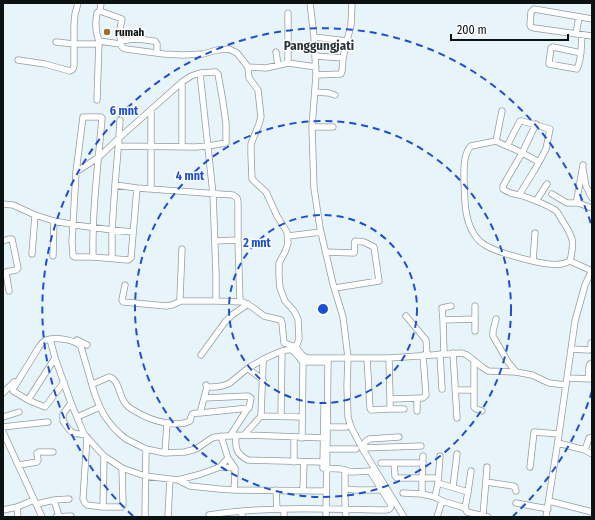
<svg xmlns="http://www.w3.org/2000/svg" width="595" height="520" font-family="'Fira Sans Condensed',sans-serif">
<rect width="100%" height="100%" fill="#e7f4f9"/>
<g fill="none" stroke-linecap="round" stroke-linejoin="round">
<g stroke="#919da2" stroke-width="7">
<path id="minor" d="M101 3 100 11 122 19 119 34 121 41
M310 3 314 37 316 75 312 127 314 188 320 228 333 284 343 317 348 358 347 386 348 417 351 427 362 448 404 517
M592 19 534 9 531 12 530 25 531 27 534 28 592 36
M576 34 579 17
M314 37 347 41 351 25 352 3
M99 41C95 31 95 23 97 13L100 11
M56 42 74 44H99
M120 43 121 41C132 38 143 39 153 41H155L157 44V52
M276 52 278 65
M581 53 553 47 551 48 549 63V64L577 69C582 59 581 46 582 35
M315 56 343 58 347 41
M18 60 45 64 70 71 73 69 74 66V25L75 14 78 3
M288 63V13
M248 67 249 78 258 90 261 117 259 124 251 144V154L252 179 256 183 266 192 277 216 287 232 288 243 285 252 279 263V276L280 288 283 296 285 301 294 311 298 319 299 339 296 347
M316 75 341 74 342 71 343 58
M182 82V147
M315 92 329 93 335 95
M97 100 99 41 120 44 123 48 126 49 164 54 183 55 203 54 217 50 229 49 237 53 248 67 266 68 288 63 316 67
M83 117H101L102 118C98 165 92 211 93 257H75L73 256V255L72 242 76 172Z
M536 124 522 153 503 186V189C509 194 516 194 523 196 534 200 546 204 555 210 558 212 560 217 562 220 573 237 575 241 570 261L592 271
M312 127H333
M496 141 502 111
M119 146 195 147 208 146 226 143V123L222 96 218 74 216 72H214L200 73
M507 146 520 121H522L550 129 546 149 539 162C530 157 521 152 512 148 507 146 501 144 496 141L471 146C463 154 464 170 464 181 465 200 464 218 474 234 477 239 480 242 485 245 498 253 547 267 561 264 564 264 567 262 570 261
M583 165 577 199 578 203 592 208
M583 169 586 186 592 198
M76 172 99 157 119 138 120 120
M115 185 119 138 182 82 191 76 200 73 213 194 216 274V301L243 302 252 307 264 316 281 320 282 323 284 343 296 347 302 355 307 358H389L462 353 467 355 482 367 488 371 516 372 532 375 549 383 566 385
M151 189V110
M552 194 567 203H578
M519 195 534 171 539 162
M536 201 547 184
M3 204 13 205 35 215 54 221 82 226 112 230 115 185 137 188 233 195 237 198 238 202V240L240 302
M288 236 321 232
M3 241 9 239H12L18 268 16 270 6 272 9 291
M215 241 238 240
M182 249 180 298 181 301H216
M326 252 354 253C356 249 353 245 355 241L364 242 374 247 379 281 335 288
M32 254 35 215
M53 256 54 221
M93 257 128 260 131 258 137 188
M112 258V230L133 232
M533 261 535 233
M125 285 122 300 123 302H124L166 306 172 305 181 301
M406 316 426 340 427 355
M475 319V306
M496 319 493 331V336L508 362 516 372
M443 320 442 308 451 306
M50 339 55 358 71 403 84 434 104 456 122 468 145 476 178 480 190 486 219 489 234 490 326 491
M77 340 87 345
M571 349 589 350 591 347V343
M453 353 457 418
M440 354 442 389
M444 354 443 320 475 319V331
M201 355 225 322 232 315 248 304
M55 358 28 400 13 391V389L39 347C41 344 42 342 46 340 55 337 75 339 81 347L95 395 100 407 104 415 112 426 120 434 126 439 146 449 165 453 185 452 196 449 212 438 216 437 226 436 244 435 327 438
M367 358 370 408 371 410 390 409
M389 358 390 399 422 398 424 397 426 395 423 355
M474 361V407L476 409 482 411
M250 370 263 380
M567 378 592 379
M588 379 589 367 590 364 592 363
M93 384 109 377C119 379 119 396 125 403 127 406 131 409 135 411 146 418 154 421 167 423
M207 387C215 387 222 387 230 383L248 368 264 359
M455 390H474
M3 393 14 382
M390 399V409H404
M28 400 45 407 64 382
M71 403 63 414V421C70 431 71 435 84 434
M417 411V398
M200 413 249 408 251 398 248 396 204 398
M281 416 282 351
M3 417 19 412
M77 417 100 407
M302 417 261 416 263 364 264 359C270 356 285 348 291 350 296 352 299 358 303 362
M3 427 20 425 48 422
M327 427H346
M3 432 42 517
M244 435 261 416
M221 436 228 458 235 468V474L234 490
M230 436 248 408
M236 436C235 448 236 454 248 460L323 462
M87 437 83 499 85 503 87 505 103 507H122L123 505 122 468
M302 438 303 362H328L326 517
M558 443 585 450 592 454
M364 447 365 442 369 439 399 437
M362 448 421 446
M327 449H356
M585 450 589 438 592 437
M165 453 167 423C175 424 182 425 190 421 192 413 191 413 200 413L207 387 206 385
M440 456 438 483 435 497 442 501 465 508 467 512 488 517
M294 462V438
M381 463H423
M394 463 395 476 397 478H438
M19 465 37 462 38 460 37 453 39 452H53
M323 466 324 405
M220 467 235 468
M530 467 534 432 559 434
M345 470V501L346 517
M178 480 201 474 220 467 228 458
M486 482 513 486 515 487 516 491
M438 483 468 492
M453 487 457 454
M346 489 356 490H381
M276 490 277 509
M303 490 304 462
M403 493 422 494 435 497
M422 494V478L423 456
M54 500 59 516
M549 501 592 512
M516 503 548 509
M37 504 54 500 69 499
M17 507 18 517
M103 507 104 456
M465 508 468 492 471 471
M3 510 17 507 34 500
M242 511V517
M209 515C266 506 327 509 385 510 388 510 391 509 391 505L370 471 351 472 341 469 323 468
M483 516 487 467
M56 517 71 516
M146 517 145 516 146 449
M168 517 170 479
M284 517V509
M437 517 442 501
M546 517 559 434 575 321 585 285 592 270"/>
</g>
<use href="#minor" stroke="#fff" stroke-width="5.5"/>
</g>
<g fill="none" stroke="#1d4ed8" stroke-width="2" stroke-dasharray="7 5">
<circle cx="323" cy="309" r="94"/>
<circle cx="323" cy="309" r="188"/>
<path d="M592 391A281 281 0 0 1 513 516M133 516A281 281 0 1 1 592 227"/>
</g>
<circle fill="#9b7220" stroke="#fff" stroke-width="1.5" cx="107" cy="32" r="4"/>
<g text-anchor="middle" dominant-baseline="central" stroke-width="3" stroke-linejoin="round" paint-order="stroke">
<g font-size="11" font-weight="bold" fill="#0c1112" stroke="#fff" text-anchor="start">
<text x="115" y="32">rumah</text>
</g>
<g font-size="13" font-weight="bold" fill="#2b3539" stroke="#fff">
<text x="319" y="45">Panggungjati</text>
</g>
</g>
<circle cx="323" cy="309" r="6" fill="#1d4ed8" stroke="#fff" stroke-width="2"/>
<g font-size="12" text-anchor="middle" font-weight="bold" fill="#1d4ed8" stroke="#fff" stroke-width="3" stroke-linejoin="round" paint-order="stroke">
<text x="124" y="115">6 mnt</text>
<text x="190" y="180">4 mnt</text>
<text x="257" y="247">2 mnt</text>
</g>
<rect width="595" height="520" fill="none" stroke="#0c1112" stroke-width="8"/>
<path d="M451 34v6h117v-6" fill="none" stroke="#0c1112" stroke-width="2"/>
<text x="457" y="34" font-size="12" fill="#0c1112" stroke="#ffffff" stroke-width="3" paint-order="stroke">200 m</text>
</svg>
